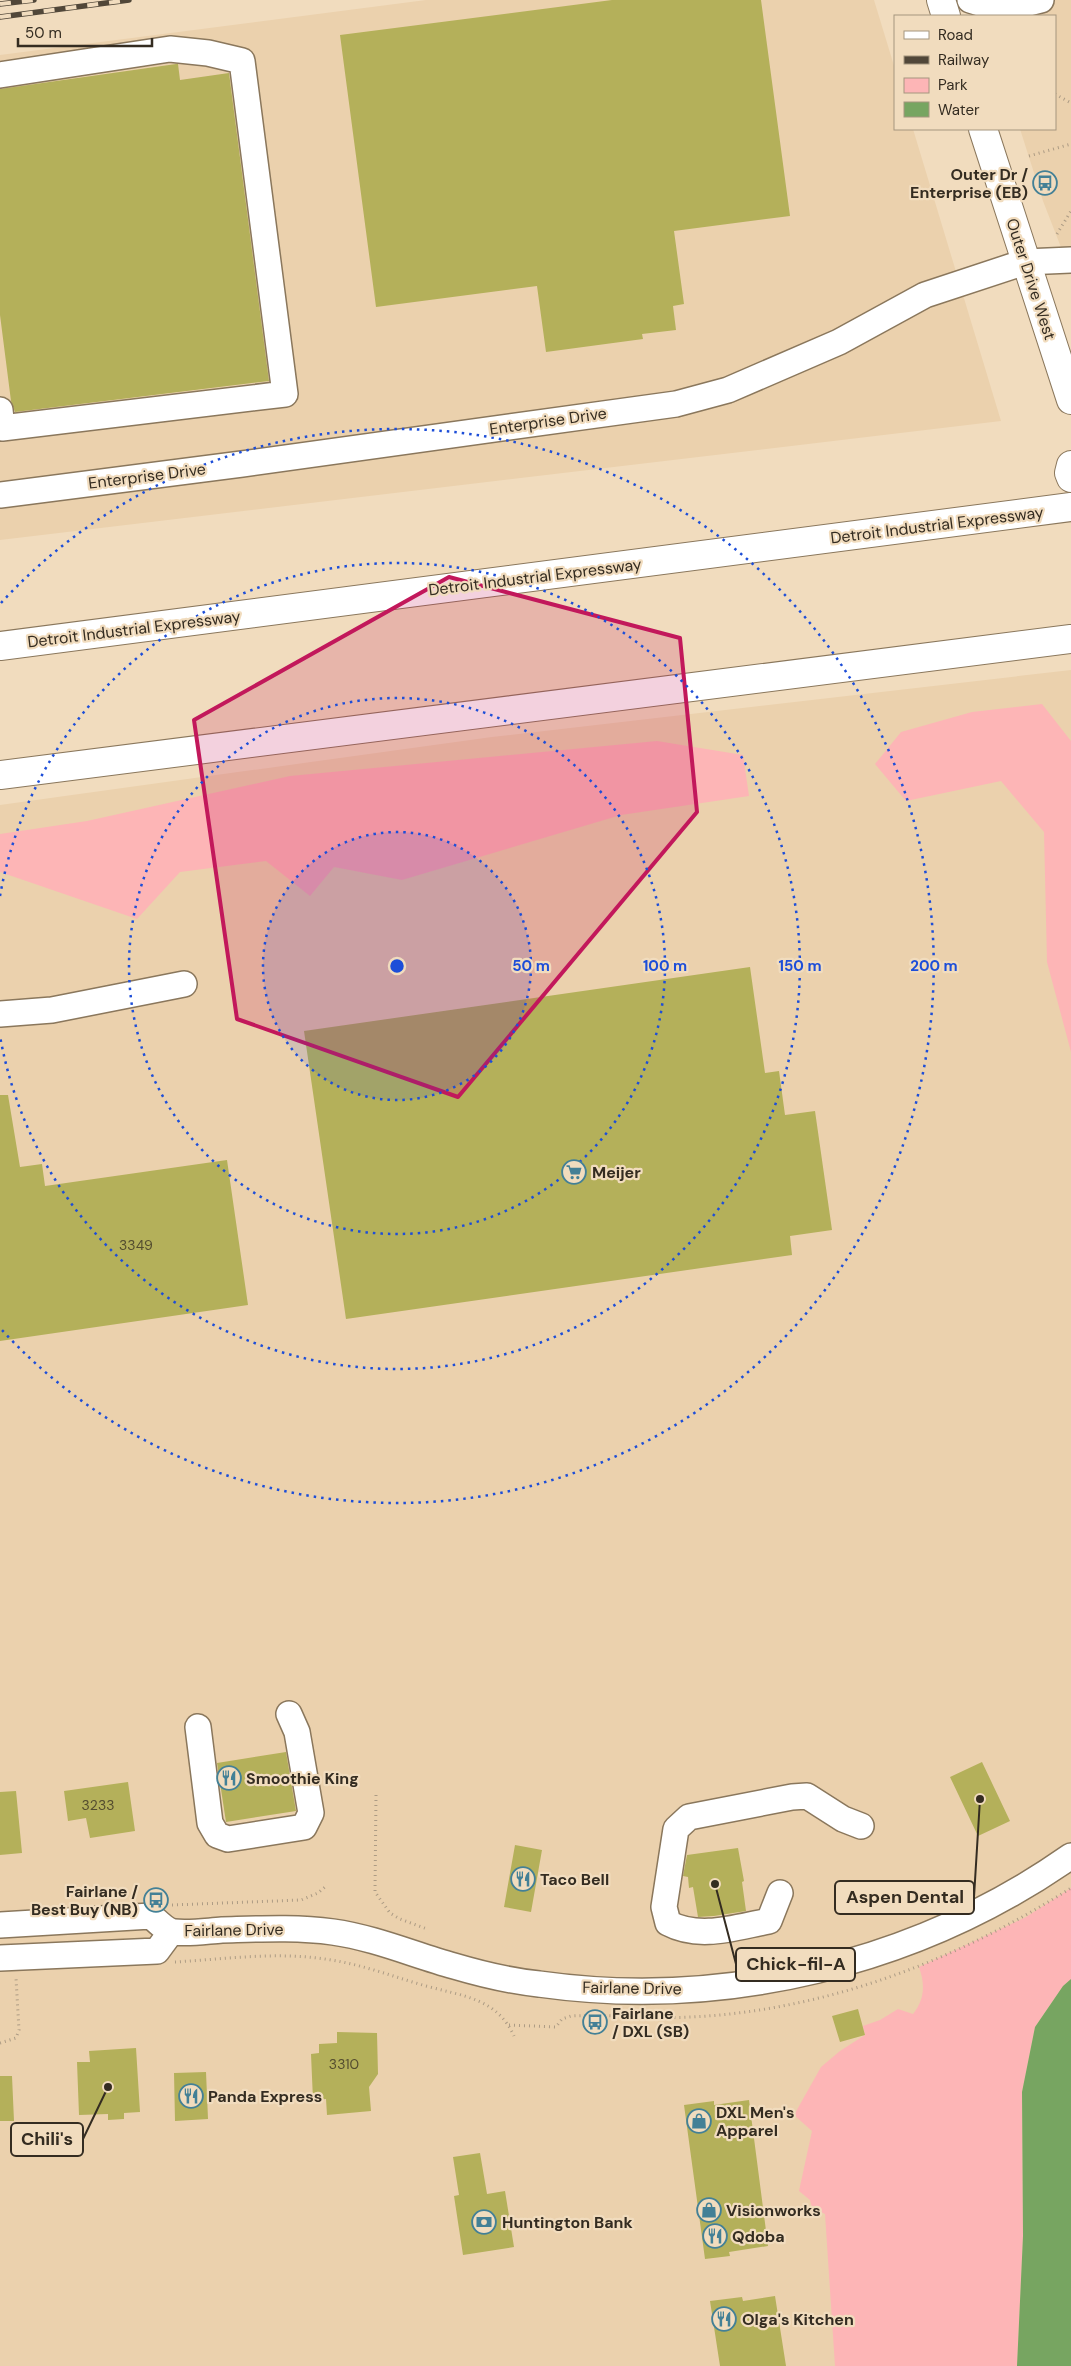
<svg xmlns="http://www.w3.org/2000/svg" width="1071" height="2366" font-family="'DM Sans',sans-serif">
<rect width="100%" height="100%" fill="#f1dcbe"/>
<path fill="#ebd1ad" d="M426 0H874L895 69V129H913L1001 421 0 540V55Z
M976 0H1071V273L1043 201 1020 129H1055V16H982Z
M1071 670V2366H0V805L492 737Z"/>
<path fill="#fdb5b6" d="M1042 704 1071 741V1052L1047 962 1044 832 1001 781 906 801 875 764 901 732 972 712Z
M657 741 743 755 749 796 621 815 402 880 334 867 310 896 266 861 180 872 137 919 0 872V834L87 821 290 776Z
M1071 1888V1979L1063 1986 1035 2027 1022 2092 1023 2236 1017 2366H835L825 2214 812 2208 810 2200 799 2191 812 2131 794 2115 821 2067 840 2051 865 2035 863 2026 880 2020 898 2009 913 2014C925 1999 925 1984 919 1967L1026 1917Z"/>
<path fill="#77a561" d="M1071 1979V2366H1017L1023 2236 1022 2092 1035 2027 1063 1986Z"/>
<path fill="#b4b05a" d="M612 0H761L790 216 674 231 684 304 673 306 676 330 642 334 643 339 546 352 537 286 376 307 340 35Z
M176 64H178L180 80 229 73 269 381 15 412 11 401 0 315V89Z
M750 967 765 1073 779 1071 785 1115 815 1111 832 1230 790 1236 792 1255 346 1319 304 1031Z
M0 1095H8L20 1167 42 1164 45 1186 227 1160 248 1305 0 1341Z
M286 1752 296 1811 226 1822 217 1763Z
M982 1762 1010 1821 978 1836 950 1777Z
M128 1782 135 1831 90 1838 86 1818 68 1821 64 1791Z
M16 1791 22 1853 0 1855V1792Z
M515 1845 542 1850 531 1912 504 1907Z
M738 1848 744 1881 742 1882 746 1911 714 1916 698 1917 693 1887 689 1888 688 1877 683 1876 687 1855Z
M858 2009 865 2035 840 2042 832 2016Z
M337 2032 377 2033 378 2074 369 2087 371 2111 327 2115 326 2099 313 2100 311 2054 319 2053V2044L337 2043Z
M136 2048 140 2112 124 2113V2119L108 2120V2114L79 2115 77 2062H90L89 2051Z
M206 2072 208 2119 175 2121 174 2073Z
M0 2076H12L14 2121H0Z
M749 2100 768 2246 729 2252 730 2256 705 2259 684 2105 714 2101V2105Z
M480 2153 487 2194 505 2191 514 2247 463 2255 454 2196 459 2195 453 2157Z
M775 2296 786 2366H720L710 2301 742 2297 743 2301Z"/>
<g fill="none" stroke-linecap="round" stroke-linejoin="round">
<g stroke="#8a775c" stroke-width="28">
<path id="minor" d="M970 0 1002 10 1041 0
M0 75 170 49 208 53 242 61 285 394 2 428 0 410
M0 495 242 464 676 404 728 390 839 342 925 295 1025 262 1071 260
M0 1014 52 1010 184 984
M198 1727 210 1823 217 1835 228 1839 304 1827 311 1813 297 1732 289 1714
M780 1893 769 1921C736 1927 700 1940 668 1923L664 1907 676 1829 689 1817 792 1797 807 1796 843 1819 861 1826
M0 1925 151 1916C157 1921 166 1931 174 1932 189 1934 207 1931 222 1930 260 1929 296 1927 333 1932 375 1938 414 1955 454 1966 481 1974 510 1981 539 1984 725 2010 917 1964 1071 1856
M0 1958 157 1951 171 1932"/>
</g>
<g stroke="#8a775c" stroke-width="30">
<path id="major" d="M941 0 946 16
M983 129 1071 400
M1071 465 1069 473 1071 478"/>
</g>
<g stroke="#8a775c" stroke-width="30">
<path id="highway" d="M0 646 1071 507
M0 775 1071 639"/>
</g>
<path stroke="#ac9b84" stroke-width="3" stroke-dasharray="1 4" stroke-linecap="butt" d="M1055 94 1071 103
M1029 156 1071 144
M1057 234 1071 211
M376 1795 375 1892 390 1913 400 1919 427 1929
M172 1905 301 1900 318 1893 325 1887
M175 1962C226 1959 280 1951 331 1960 364 1965 394 1977 426 1986 462 1996 497 1998 514 2036
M509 2025 556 2027 562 2019 571 2016C611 2014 651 2019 692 2017 828 2010 957 1960 1071 1888
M0 2043 16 2038 19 2030 16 1978"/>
<use href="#minor" stroke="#fff" stroke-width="25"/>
<use href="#major" stroke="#fff" stroke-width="28"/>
<use href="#highway" stroke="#fff" stroke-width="28"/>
<g stroke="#514739" stroke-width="5.5">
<path id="rail" d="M0 4 34 0
M0 17 129 0"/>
</g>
<use href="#rail" stroke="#f1dcbe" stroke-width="4" stroke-dasharray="11" stroke-linecap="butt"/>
</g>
<path fill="#c2185b" fill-opacity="0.2" stroke="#c2185b" stroke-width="4" stroke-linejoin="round" d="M449 577 680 638 697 812 458 1097 237 1019 194 720Z"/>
<circle cx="397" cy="966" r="134" fill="#1d4ed8" fill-opacity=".12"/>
<g fill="none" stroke="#1d4ed8" stroke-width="2.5" stroke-dasharray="2.5 5">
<circle cx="397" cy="966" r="134"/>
<circle cx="397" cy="966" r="268"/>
<path d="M0 896A403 403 0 1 1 0 1036"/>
<path d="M1 603A537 537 0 1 1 1 1329"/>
</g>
<defs>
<g id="bus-ring" transform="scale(1.25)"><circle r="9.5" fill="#f1dcbe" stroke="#438096" stroke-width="1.5"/><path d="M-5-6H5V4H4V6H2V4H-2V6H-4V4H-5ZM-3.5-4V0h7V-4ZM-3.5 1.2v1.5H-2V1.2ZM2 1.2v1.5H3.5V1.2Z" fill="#438096"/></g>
<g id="supermarket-ring" transform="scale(1.25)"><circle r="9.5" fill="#f1dcbe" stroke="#438096" stroke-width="1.5"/><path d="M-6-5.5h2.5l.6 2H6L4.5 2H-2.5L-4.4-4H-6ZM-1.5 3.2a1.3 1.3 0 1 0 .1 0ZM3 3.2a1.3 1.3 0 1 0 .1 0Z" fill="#438096"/></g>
<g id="restaurant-ring" transform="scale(1.25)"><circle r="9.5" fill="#f1dcbe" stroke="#438096" stroke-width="1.5"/><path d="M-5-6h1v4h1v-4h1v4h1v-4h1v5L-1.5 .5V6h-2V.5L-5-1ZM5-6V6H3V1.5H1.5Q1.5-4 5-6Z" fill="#438096"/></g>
<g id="shop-ring" transform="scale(1.25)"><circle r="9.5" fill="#f1dcbe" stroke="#438096" stroke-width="1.5"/><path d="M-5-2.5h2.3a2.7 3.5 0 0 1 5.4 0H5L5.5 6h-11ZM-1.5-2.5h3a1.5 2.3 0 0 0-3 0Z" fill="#438096"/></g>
<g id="bank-ring" transform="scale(1.25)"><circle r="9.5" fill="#f1dcbe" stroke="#438096" stroke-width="1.5"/><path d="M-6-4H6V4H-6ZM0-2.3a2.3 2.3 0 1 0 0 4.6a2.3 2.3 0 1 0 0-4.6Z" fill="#438096"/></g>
</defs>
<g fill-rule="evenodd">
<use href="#bus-ring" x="1045" y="183"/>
<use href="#supermarket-ring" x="574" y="1172"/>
<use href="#restaurant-ring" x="229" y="1778"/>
<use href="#restaurant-ring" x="523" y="1879"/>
<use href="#bus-ring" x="156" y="1900"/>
<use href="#bus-ring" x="595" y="2022"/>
<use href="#restaurant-ring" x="191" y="2096"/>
<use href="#shop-ring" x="699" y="2121"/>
<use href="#shop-ring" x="709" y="2210"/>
<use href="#bank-ring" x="484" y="2222"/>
<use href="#restaurant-ring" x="715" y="2236"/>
<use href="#restaurant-ring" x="724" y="2319"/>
</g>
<g text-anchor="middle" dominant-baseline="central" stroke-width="4.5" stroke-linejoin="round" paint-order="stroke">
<g font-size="14" fill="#544d2f">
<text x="136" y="1245">3349</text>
<text x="98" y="1805">3233</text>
<text x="344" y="2064">3310</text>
</g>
<g font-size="16" font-weight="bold" fill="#342c21" stroke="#f1dcbe" text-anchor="start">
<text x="1028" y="174" text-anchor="end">Outer Dr /<tspan x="1028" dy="18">Enterprise (EB)</tspan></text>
<text x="592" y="1172">Meijer</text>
<text x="246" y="1778">Smoothie King</text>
<text x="540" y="1879">Taco Bell</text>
<text x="138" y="1891" text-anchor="end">Fairlane /<tspan x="138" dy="18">Best Buy (NB)</tspan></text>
<text x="612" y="2013">Fairlane<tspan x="612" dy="18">/ DXL (SB)</tspan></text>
<text x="208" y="2096">Panda Express</text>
<text x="716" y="2112">DXL Men's<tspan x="716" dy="18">Apparel</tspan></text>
<text x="726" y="2210">Visionworks</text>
<text x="502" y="2222">Huntington Bank</text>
<text x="732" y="2236">Qdoba</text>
<text x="742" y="2319">Olga's Kitchen</text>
</g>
<g font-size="16" fill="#342c21" stroke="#f1dcbe">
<text transform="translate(1031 279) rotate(72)">Outer Drive West</text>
<text transform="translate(548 421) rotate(-8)">Enterprise Drive</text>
<text transform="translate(147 476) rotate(-7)">Enterprise Drive</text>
<text transform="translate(937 525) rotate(-7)">Detroit Industrial Expressway</text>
<text transform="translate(535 577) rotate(-7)">Detroit Industrial Expressway</text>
<text transform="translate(134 629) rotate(-7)">Detroit Industrial Expressway</text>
<text transform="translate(234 1930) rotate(-1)">Fairlane Drive</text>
<text transform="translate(632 1988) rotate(1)">Fairlane Drive</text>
</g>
</g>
<circle cx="397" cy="966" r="8" fill="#1d4ed8" stroke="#f1dcbe" stroke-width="2.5"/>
<g font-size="15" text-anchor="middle" font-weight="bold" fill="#1d4ed8" stroke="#f1dcbe" stroke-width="4.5" stroke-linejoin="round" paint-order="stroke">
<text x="531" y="971">50 m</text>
<text x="665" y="971">100 m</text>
<text x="800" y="971">150 m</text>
<text x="934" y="971">200 m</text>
</g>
<path fill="none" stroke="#342c21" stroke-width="2" d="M980 1799L974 1897M715 1884L736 1964M108 2087L83 2139"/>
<g fill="#342c21" stroke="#f1dcbe" stroke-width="2">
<circle cx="980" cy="1799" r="5"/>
<circle cx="715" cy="1884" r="5"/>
<circle cx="108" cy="2087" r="5"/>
</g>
<g fill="#f1dcbe" stroke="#342c21" stroke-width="2">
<rect x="835" y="1881" width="139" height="33" rx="5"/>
<rect x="736" y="1948" width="119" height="33" rx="5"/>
<rect x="11" y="2123" width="72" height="33" rx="5"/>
</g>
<g font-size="18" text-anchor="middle" font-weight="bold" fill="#342c21">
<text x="905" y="1903">Aspen Dental</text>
<text x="796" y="1970">Chick-fil-A</text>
<text x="47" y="2145">Chili's</text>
</g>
<rect x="894" y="15" width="162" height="115" fill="#f1dcbe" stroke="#a5967f"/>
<rect x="904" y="31" width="25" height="8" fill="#ffffff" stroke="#a5967f"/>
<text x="938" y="40" font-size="15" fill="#342c21">Road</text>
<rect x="904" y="56" width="25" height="8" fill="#514739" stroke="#a5967f"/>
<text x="938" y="65" font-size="15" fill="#342c21">Railway</text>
<rect x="904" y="78" width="25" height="15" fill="#fdb5b6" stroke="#a5967f"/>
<text x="938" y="90" font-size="15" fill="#342c21">Park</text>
<rect x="904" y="102" width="25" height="15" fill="#77a561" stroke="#a5967f"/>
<text x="938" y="115" font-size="15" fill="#342c21">Water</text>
<path d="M18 38v8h134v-8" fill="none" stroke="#342c21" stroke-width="2.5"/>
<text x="25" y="38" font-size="15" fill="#342c21" stroke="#f1dcbe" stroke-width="4" paint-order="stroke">50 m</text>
</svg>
